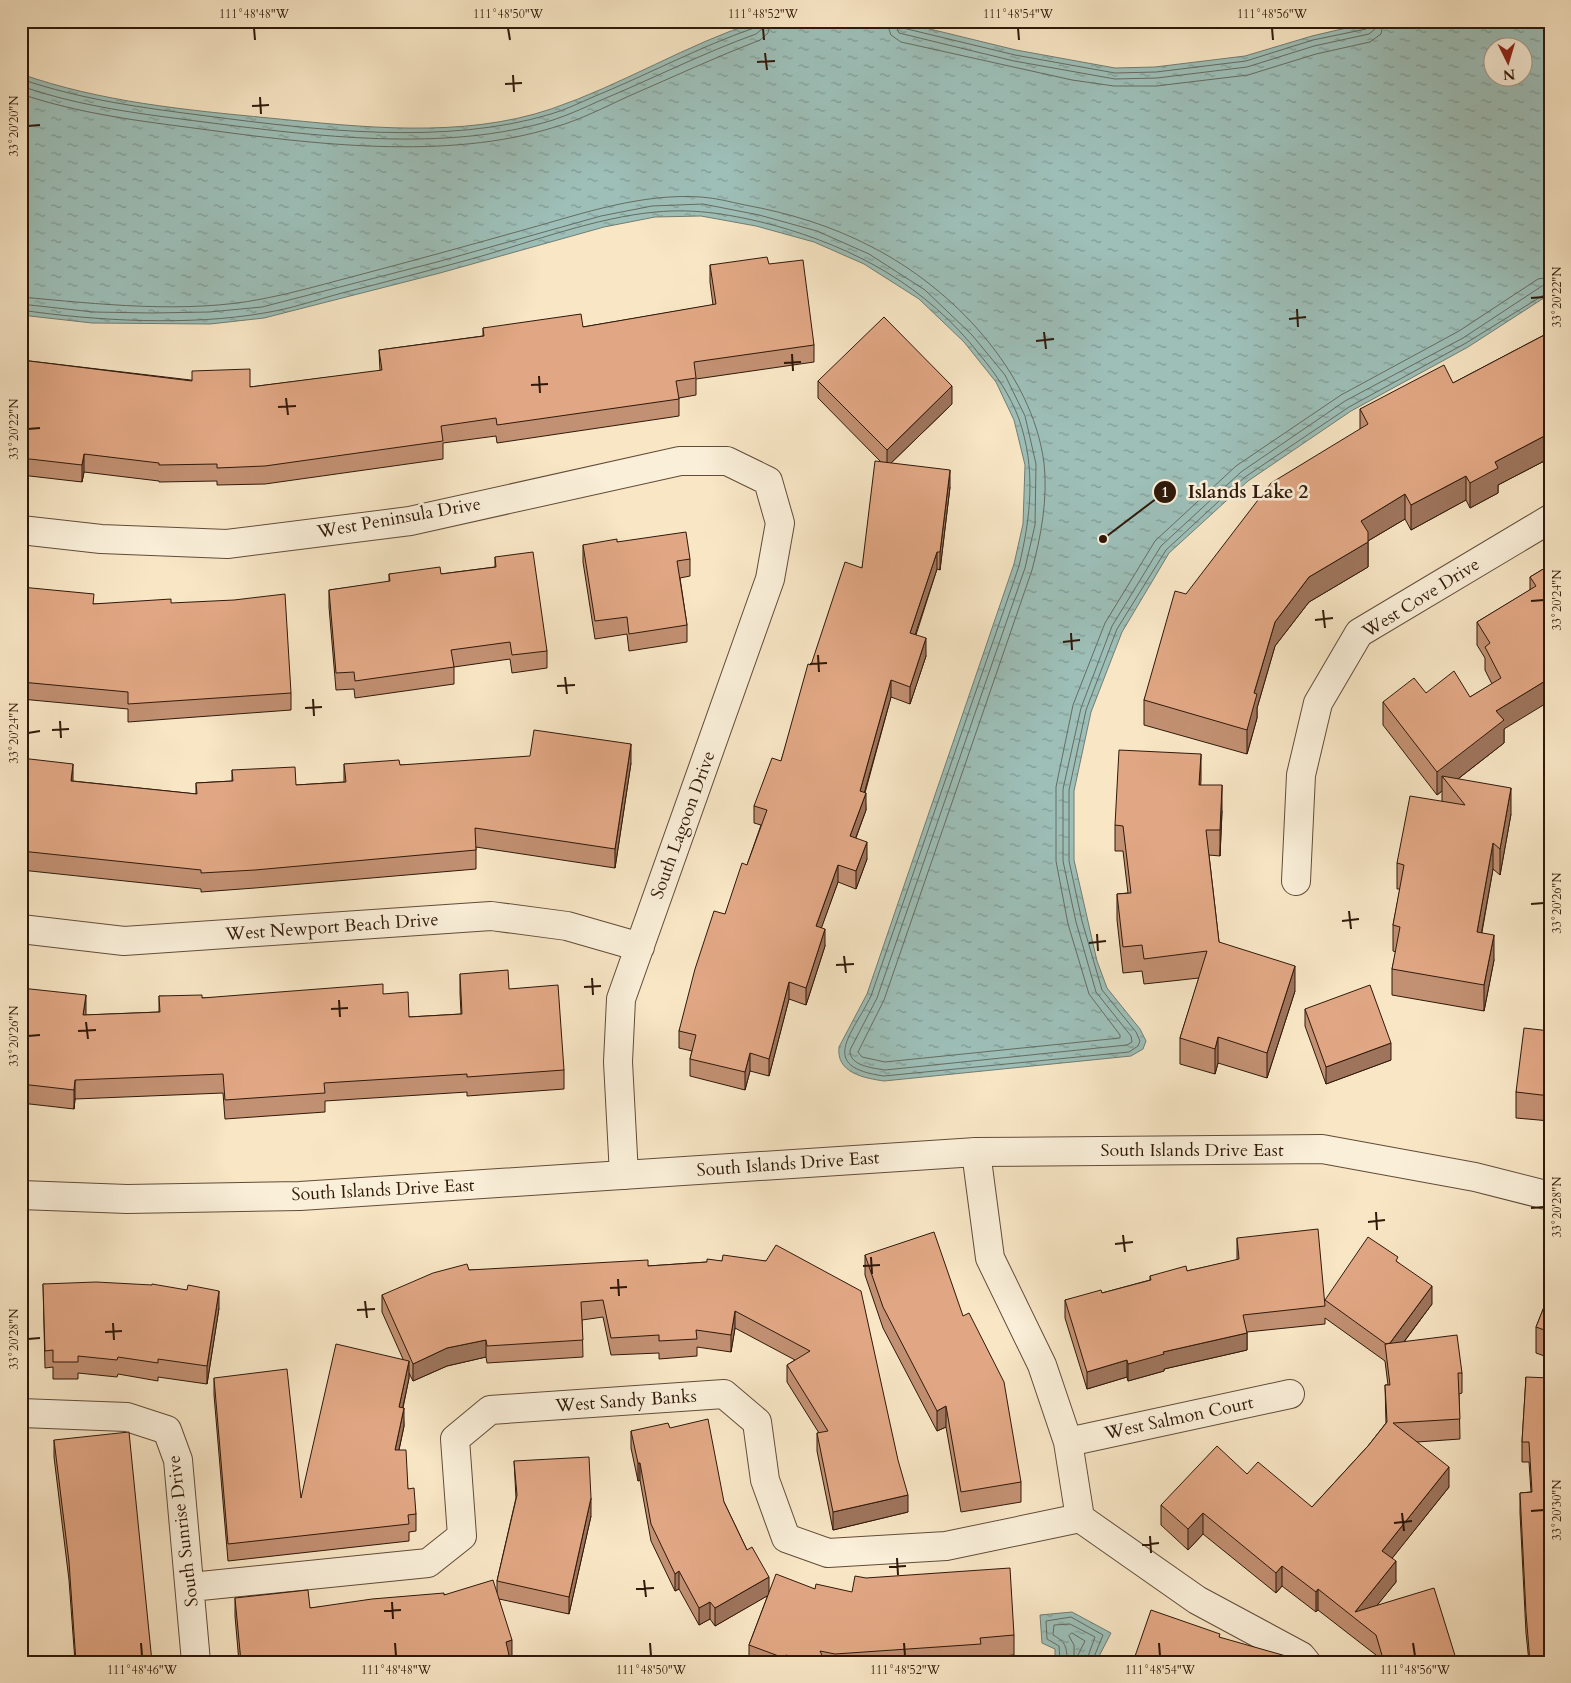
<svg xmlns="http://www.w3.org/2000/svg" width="1571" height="1683" font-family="Cardo,serif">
<defs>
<pattern id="water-ripples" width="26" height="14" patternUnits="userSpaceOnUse" patternTransform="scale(1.25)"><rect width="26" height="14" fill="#9dbfb8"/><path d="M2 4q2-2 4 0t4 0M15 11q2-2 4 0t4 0" fill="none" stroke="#809a94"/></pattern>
</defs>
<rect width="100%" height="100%" fill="#f8e6c5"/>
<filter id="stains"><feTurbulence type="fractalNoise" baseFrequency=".004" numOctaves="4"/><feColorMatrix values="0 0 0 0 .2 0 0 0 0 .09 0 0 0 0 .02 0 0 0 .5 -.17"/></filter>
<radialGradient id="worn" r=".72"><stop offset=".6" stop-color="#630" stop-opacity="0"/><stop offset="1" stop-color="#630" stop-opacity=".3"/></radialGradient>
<path fill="url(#water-ripples)" stroke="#717d72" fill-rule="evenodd" d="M759 21H897L1016 50 1115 68 1155 67 1245 56 1312 36 1376 21H1550V294L1468 347 1351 411 1248 481 1169 553 1122 632 1091 712 1074 791V860L1097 961 1107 988 1140 1029 1146 1041 1143 1049 1131 1056 884 1081C864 1078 836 1073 839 1047L867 994 1014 564 1023 524 1025 465 1014 420 996 382 964 342 919 299 864 264 814 242 756 226 701 216 655 217 604 227 440 273 264 318 210 324 92 323 21 315V74C101 102 186 110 269 118 361 127 462 139 551 109 622 85 687 44 759 21ZM1494 48H1524V78H1494Z
M1072 1612 1111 1633 1096 1662H1055V1649L1042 1643 1040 1615Z"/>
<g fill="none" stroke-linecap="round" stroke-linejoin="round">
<path stroke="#666c61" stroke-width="1" d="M886 21 891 35 901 42 1072 80 1114 86H1156L1248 75 1316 54 1370 42 1381 34 1384 21
M894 21 899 33 1014 61 1115 79 1157 78 1247 67 1314 46 1369 34 1375 29 1377 21
M900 21 903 28 1015 55 1115 73 1156 72 1246 61 1313 40 1366 29 1370 21
M21 79C82 100 144 108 207 116 315 130 445 146 551 114 565 110 579 103 593 97 647 75 699 47 754 28L757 21
M21 86C81 107 142 114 204 122 314 136 446 153 553 120 568 115 584 108 599 101 652 79 703 53 756 34L762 29 763 21
M21 94C80 114 140 121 201 129 312 144 447 161 555 127 580 120 605 107 629 96 673 77 716 57 760 40L768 33 771 21
M21 297C98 304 186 314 262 299 294 293 324 284 355 276 412 261 470 245 527 229 584 213 642 193 701 197 716 198 731 202 745 205 789 213 832 226 872 247 952 288 1032 371 1044 463 1048 499 1041 536 1032 570L884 1000 858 1052 862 1057 885 1062 1120 1038V1035L1089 994 1068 924 1056 861V787L1073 705 1105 623 1155 541 1236 466 1341 395 1459 331 1538 279 1550 277
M21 304 93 312 152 313 209 312 262 307 437 262 601 216 652 206 703 204 759 215 817 231 869 254 925 290 972 335 1005 375 1025 416 1036 464 1035 525 1025 568 877 998 850 1050C849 1066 873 1068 885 1070L1127 1045 1132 1042 1131 1036 1096 992 1076 922 1063 861V789L1081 708 1112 626 1161 546 1241 472 1345 401 1463 338 1542 286 1550 284
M21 310C94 321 191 326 264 313 290 309 316 300 342 293 386 282 431 270 475 258 531 242 598 217 656 212 696 208 734 215 773 225 856 248 926 286 980 355 996 374 1010 395 1019 419 1036 468 1031 516 1019 566L871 996C852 1035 817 1067 884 1076L1129 1052 1138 1046 1140 1041 1136 1032 1102 990 1082 921 1069 861V790L1086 710 1117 629 1166 550 1245 477 1349 407 1466 343 1550 291
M1072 1633 1085 1641 1077 1657 1074 1656V1645L1069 1636Z
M1060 1662 1059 1646 1047 1639 1046 1621 1071 1617 1103 1635 1092 1662
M1067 1662C1067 1647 1066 1642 1053 1635L1054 1625 1070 1624 1095 1637 1086 1662"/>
<g stroke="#624c39" stroke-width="30">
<path id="minor" d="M21 530 101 539 227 544 410 521 680 461H727L768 481 780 523 770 579 621 999 618 1062 624 1175
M1296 881 1301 775 1318 703 1359 633 1550 519
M21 929 124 941 491 916 567 926 640 947
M976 1152 990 1258 1042 1365 1068 1442 1080 1518 1197 1600 1301 1656 1306 1662
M21 1413 127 1417 167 1430 178 1460 196 1662
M1068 1442 1290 1394
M191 1587 428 1563 462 1536 455 1439 490 1410 724 1394 757 1422 765 1480 786 1538 828 1553 946 1546 1080 1518"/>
</g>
<g stroke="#624c39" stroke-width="30">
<path id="tertiary" d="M21 1195 127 1199 300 1196 976 1152 1322 1149 1475 1177 1550 1196"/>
</g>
<use href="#minor" stroke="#faefd9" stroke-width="28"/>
<use href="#tertiary" stroke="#faefd9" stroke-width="28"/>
</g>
<path fill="#c29072" stroke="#30190a" d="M769 264 814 345V362L696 379V395L679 398V416L497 443 496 436 443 443V459L265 484 217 485V481L159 482V481L84 472 82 482 21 475V360L250 387 380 371 379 350 483 336V328L583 327 713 305 710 282V265Z
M1550 300V458L1498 485V493L1470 508 1466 500 1411 530 1405 519 1368 541V567L1309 602 1275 646 1257 708V718L1247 754 1144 725V700L1186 594 1360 430V409L1453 383 1548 333 1545 327V302Z
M818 381 952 404 891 463 950 487 940 570 937 569 916 635 926 656 910 704 891 697 865 793 866 810 856 838 867 859 856 889 838 882 821 928 825 946 806 1005 789 999 769 1076 750 1071 745 1090 690 1076V1059L692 1051 679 1048V1031L725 914 747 865 761 825 754 823V806L781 761 811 665 862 568 881 462 818 398Z
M617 542 690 559V576L680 578 687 625V642L629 651 627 634 595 639 583 562V545Z
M495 557 547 651V668L512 673 510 659 454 667V684L355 698 354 689 336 690 329 607V590L389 582V574H441L495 567Z
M1550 565 1504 729V743L1458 779 1511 814 1500 875 1493 869 1482 932 1494 960 1484 1011 1392 995V969L1396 952 1393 951V925L1400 889H1397V863L1442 801V791L1437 795 1383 725V702L1426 693 1470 697 1492 684 1485 670V658L1477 645V622L1530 590V577Z
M21 587 94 604 171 603 291 693V710L128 722V709L21 699Z
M21 758 73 781 196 794V783L232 781V770L296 785 344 782V764L400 765 631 763 615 868 476 847V869L255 888 201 892V889L21 870Z
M1200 785 1222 811 1220 856 1209 855 1219 942 1295 991 1267 1078 1218 1063 1215 1074 1180 1064V1038L1199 978 1144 984 1142 971 1123 973 1117 920V894L1128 893 1123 851H1115V825Z
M460 974 509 989 564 1070V1089L467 1096V1092L325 1101V1112L225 1119 223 1093 75 1099 74 1109 21 1103V988L86 1015 159 1012V996L202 998 383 994 409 1017 461 1014 460 993Z
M1305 1009 1391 1060 1326 1084 1305 1026Z
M1550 1031V1121L1516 1118V1092Z
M1237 1238 1325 1300 1398 1262 1432 1304 1404 1342 1462 1373V1393L1459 1394 1460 1439 1417 1442 1449 1487 1392 1558 1396 1582 1377 1605 1457 1662H1378L1376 1655 1318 1610 1316 1612 1282 1586 1276 1593 1203 1534 1188 1550 1161 1525V1505L1247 1474 1312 1507 1368 1446 1386 1423 1385 1385H1388L1385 1361 1325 1318V1324L1247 1332V1350L1164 1369V1371L1128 1381 1127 1377 1087 1389 1065 1318V1300L1102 1293 1150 1280V1276L1187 1271 1237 1260Z
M865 1255 1021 1482V1502L961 1512 946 1427 937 1431 883 1328 865 1275Z
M722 1261H766L908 1512 833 1530 817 1451V1433H819L787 1382V1365L795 1360 735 1328 731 1352 697 1347V1356L659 1359V1353L611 1355 603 1317 582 1320 583 1357 487 1363 486 1357 447 1366 413 1381 409 1373V1378L403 1408 404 1426 399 1450 408 1489 416 1514V1531L409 1532V1541L228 1561 214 1395V1378L301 1498 403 1359 382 1312V1295L469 1270 648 1266Z
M43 1284 219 1308 207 1384 158 1377V1381L118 1374 117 1377 78 1373V1379H53V1367L45 1368Z
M1550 1292V1358L1536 1353V1327Z
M1526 1377 1550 1662H1529L1526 1633 1520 1513V1493L1531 1492 1529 1462H1522V1442Z
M670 1428 724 1502 747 1550 769 1592 815 1589 1014 1635V1655L981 1658V1662H749V1645L768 1595 715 1626 710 1619 699 1625 679 1589 675 1591 651 1541 640 1480 638 1481 631 1448V1431Z
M54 1440 152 1662H75L69 1580 54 1457Z
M514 1461 591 1516 569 1614 499 1599 512 1657 509 1658V1662H239L235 1616V1598L310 1608 444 1595 497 1593V1581L516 1498Z"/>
<path fill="#9e755c" stroke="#30190a" d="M952 386V404L887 467V450Z
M1550 433V458L1498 485V493L1470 508V483L1495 462Z
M84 454V472L82 482V465Z
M950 470V487L940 570V552Z
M1466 476V500L1411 530V505Z
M1405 494V519L1361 545V521Z
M1368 542V567L1309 602 1275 646 1257 708V718L1247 754V730L1254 693 1275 622 1309 577Z
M937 552V569L910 650V633Z
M926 638V656L910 704V687Z
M1550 678V701L1504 729V743L1450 785 1442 776V791L1437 795V772L1496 711Z
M891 680V697L860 808V791Z
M631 744V763L615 868V849Z
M1201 754V780L1199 810V785Z
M73 764V783L71 781Z
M1222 785V811L1220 856V830Z
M1511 788V814L1500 875V849Z
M866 793V810L850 853V836Z
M867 842V859L856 889V871Z
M1493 843V869L1477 957V932Z
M838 865V882L816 943V926Z
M825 929V946L806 1005V988Z
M1494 935V960L1484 1011V985Z
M1295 966V991L1267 1078V1053Z
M789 982V999L769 1076V1059Z
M86 995V1014L83 1034V1015Z
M1218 1037V1063L1215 1074V1049Z
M1391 1043V1060L1326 1084V1067Z
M750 1053V1071L745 1090V1072Z
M75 1080V1099L74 1109V1090Z
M1432 1286V1304L1388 1363V1346Z
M219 1291V1308L207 1384V1366Z
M735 1311V1328L731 1352V1335Z
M1247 1333V1350L1164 1369V1371L1128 1381V1364L1163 1352Z
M486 1340V1357L447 1366 413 1381V1364L447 1348Z
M1127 1360V1377L1087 1389V1372Z
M409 1361V1378L399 1425V1407Z
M946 1406V1427L937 1431V1411Z
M404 1408V1426L395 1468V1450Z
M638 1463H640V1480L638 1481Z
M1449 1467V1487L1382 1571V1551Z
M908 1495V1512L833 1530V1512Z
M591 1498V1516L569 1614V1597Z
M1203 1513V1534L1188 1550V1529Z
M1396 1561V1582L1362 1624 1355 1612Z
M1282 1566V1586L1276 1593V1573Z
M679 1571V1589L675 1591V1574Z
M769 1577V1595L715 1626V1608Z
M1318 1589V1610L1316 1612V1592Z
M710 1602V1619L699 1625V1608Z
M512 1640V1657L509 1658V1662H486L506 1642Z
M477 1659V1662H465Z"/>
<path fill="#e1a784" stroke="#30190a" d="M767 257 769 264 803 260 814 345 694 362 696 378 676 381 679 399 497 425 496 418 441 426 443 441 265 466 217 468V464L159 465V463L84 454 82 465 21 458V360L192 381V371L250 369V387L382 370 379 350 484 336 483 328 581 314 583 327 716 304 710 265Z
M1550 300V312L1545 302Z
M884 317 952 386 887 450 818 381Z
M1550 332V433L1495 462 1498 468 1470 483 1466 476 1411 505 1405 494 1361 521 1368 532V542L1309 577 1275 622 1254 693 1257 694 1247 730 1144 700 1175 591 1186 594 1271 483 1368 424 1360 409 1444 365 1453 383Z
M875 461 950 470 940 552H937L910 633 926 638 910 687 891 680 860 791 866 793 850 836 867 842 856 871 838 865 816 926 825 929 806 988 789 982 769 1059 750 1053 745 1072 690 1059 696 1035 679 1031 695 969 714 911 725 914 742 863 747 865 767 810 754 806 772 758 781 761 808 664 811 665 845 562 862 568Z
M686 532 690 559 677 561 687 625 629 634 627 617 595 621 583 545 617 539V542Z
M533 552 547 651 512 655 510 642 451 650 454 667 355 681 354 672 336 673 329 590 390 581 389 574 440 567 441 574 496 567 495 557Z
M1550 565V678L1496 711 1504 720 1437 772 1383 702 1414 678 1426 693 1454 671 1470 697 1501 678 1485 647 1490 643 1477 622 1536 586 1530 577Z
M21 587 94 594 93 604 171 599V603L234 600 285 594 291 693 128 704V692L21 682Z
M534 730 631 744 615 849 475 828 476 850 255 870 201 873V870L21 851V758L73 764 71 781 197 794 196 783 233 781 232 770 295 767 296 785 346 782 344 764 399 760 400 765 530 756Z
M1119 750 1201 754 1199 785H1222L1220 830H1206L1219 942 1295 966 1267 1053 1218 1037 1215 1049 1180 1038 1207 951 1144 959 1142 945 1123 947 1117 894 1131 893 1123 826 1115 825Z
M1442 776 1511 788 1500 849 1493 843 1477 932 1494 935 1484 985 1392 969 1400 927 1393 925 1404 865 1397 863 1410 796 1465 805Z
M508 970 509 989 558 985 564 1070 467 1077V1074L324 1083 325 1093 225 1100 223 1074 75 1080 74 1090 21 1084V988L86 995 83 1015 160 1012 159 996 202 995V998L383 984V994L408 992 409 1017 462 1014 460 974Z
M1370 985 1391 1043 1326 1067 1305 1009Z
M1524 1028 1550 1031V1096L1516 1092Z
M1318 1229 1325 1306 1243 1315 1247 1333 1163 1352 1164 1354 1128 1364 1127 1360 1087 1372 1065 1300 1101 1290 1102 1293 1151 1280 1150 1276 1186 1266 1187 1271 1239 1259 1237 1238Z
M934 1232 963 1316 969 1313 1004 1382 1021 1482 961 1492 946 1406 937 1411 883 1307 865 1255Z
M1368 1237 1398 1257 1396 1261 1432 1286 1390 1343 1386 1344 1325 1300Z
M776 1245 861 1291 898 1460 908 1495 833 1512 817 1433 828 1431 787 1365 810 1351 735 1311 731 1335 696 1330 697 1339 659 1341V1335L611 1338 603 1300 581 1302 583 1340 487 1346 486 1340 447 1348 413 1364 382 1295 433 1273 467 1264 469 1270 648 1260V1266L707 1262V1259L722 1261 723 1255 766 1261Z
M96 1282 152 1285V1284L187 1290 188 1285 219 1291 207 1366 158 1359V1363L118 1357 117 1360 78 1356V1362H53V1350L45 1351 43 1284Z
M1550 1292V1332L1536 1327Z
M1457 1335 1462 1373H1458L1460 1419 1393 1423 1449 1467 1382 1551 1396 1561 1355 1612 1434 1588 1457 1662H1384L1376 1635 1318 1589 1316 1592 1282 1566 1276 1573 1203 1513 1188 1529 1161 1505 1217 1446 1247 1474 1258 1462 1312 1507 1368 1446 1387 1422 1385 1385H1390L1385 1344Z
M336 1344 409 1361 399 1407 404 1408 395 1450H406L408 1489 414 1488 416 1514 408 1515 409 1524 228 1544 214 1378 287 1369 301 1498Z
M1526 1377 1550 1378V1662H1530L1526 1613 1520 1493 1532 1492 1529 1442H1522Z
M708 1419 724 1502 747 1550 752 1547 769 1577 715 1608 710 1602 699 1608 679 1571 675 1574 651 1524 640 1463H638L631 1431 668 1423 670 1428Z
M129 1432 152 1662H76L69 1562 54 1440Z
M589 1457 591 1498 569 1597 497 1581 517 1495 514 1461Z
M1010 1568 1014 1635 980 1638 981 1644 835 1654 820 1651 825 1662H810L786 1655 784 1658 749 1645 776 1574 815 1589 816 1584 852 1592 855 1576 866 1578Z
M493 1580 512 1640 506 1642 509 1655 486 1662H478L477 1659 465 1662H241L235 1598 308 1590 310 1608 372 1599 444 1593V1595Z
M1151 1610 1220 1634 1219 1637 1300 1660 1299 1662H1133Z"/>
<path fill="none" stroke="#30190a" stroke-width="2" d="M254 28 255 40M508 28 510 40M763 28 764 40M1018 28 1019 40M1272 28 1273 40M765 53 767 70M757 62 775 61M513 75 514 92M505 84 522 83M260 97 261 114M252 106 269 105M28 126 40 125M1531 298 1544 297M1297 309 1298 327M1289 319 1306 317M1044 332 1046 349M1036 341 1054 339M792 354 793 371M784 363 801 362M539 376 540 393M531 385 548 384M286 398 288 415M278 407 296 406M28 429 40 428M1531 601 1544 600M1323 610 1325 628M1315 620 1333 618M1071 633 1072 650M1063 642 1080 640M818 655 819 672M810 664 827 663M565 677 567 694M557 686 575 685M313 699 314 716M305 708 322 707M60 721 61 738M52 730 69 729M28 733 40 731M1531 904 1544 903M1349 911 1351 929M1342 921 1359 919M1097 934 1098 951M1089 943 1106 941M844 956 846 973M836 965 854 964M592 978 593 995M584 987 601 986M339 1000 340 1017M331 1009 348 1008M86 1022 88 1039M78 1031 96 1030M28 1036 40 1035M1531 1208 1544 1207M1376 1212 1377 1230M1368 1222 1385 1220M1123 1235 1125 1252M1115 1244 1133 1242M871 1257 872 1274M863 1266 880 1265M618 1279 619 1296M610 1288 627 1287M365 1301 367 1318M357 1310 375 1309M113 1323 114 1340M105 1332 122 1331M28 1339 40 1338M1531 1511 1544 1510M1402 1513 1404 1531M1394 1523 1412 1521M1150 1536 1151 1553M1142 1545 1159 1543M897 1558 898 1575M889 1567 906 1566M644 1580 646 1597M636 1589 654 1588M392 1602 393 1619M384 1611 401 1610M141 1643 142 1656M395 1643 396 1656M650 1643 651 1656M904 1643 905 1656M1159 1643 1160 1656M1413 1643 1415 1656"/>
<g text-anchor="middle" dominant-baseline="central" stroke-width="5" stroke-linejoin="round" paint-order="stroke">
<g font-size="18" fill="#30190a" stroke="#faefd9">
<text transform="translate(399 518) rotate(-10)">West Peninsula Drive</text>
<text transform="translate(1421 598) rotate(-32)">West Cove Drive</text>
<text transform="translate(683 825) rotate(-70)">South Lagoon Drive</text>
<text transform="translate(332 927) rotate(-4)">West Newport Beach Drive</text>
<text x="1192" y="1150">South Islands Drive East</text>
<text transform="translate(788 1164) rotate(-4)">South Islands Drive East</text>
<text transform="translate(383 1190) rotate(-3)">South Islands Drive East</text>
<text transform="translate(626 1401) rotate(-4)">West Sandy Banks</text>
<text transform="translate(1179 1418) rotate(-12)">West Salmon Court</text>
<text transform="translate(183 1531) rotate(-97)">South Sunrise Drive</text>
</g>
</g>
<path fill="none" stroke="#30190a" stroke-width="2" d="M1103 539L1165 492"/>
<g fill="#30190a" stroke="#faefd9" stroke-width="2">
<circle cx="1103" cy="539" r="5"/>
<circle cx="1165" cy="492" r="12"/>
</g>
<g font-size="15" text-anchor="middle" font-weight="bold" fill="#fff">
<text x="1165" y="497">1</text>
</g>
<g font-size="19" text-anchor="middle" font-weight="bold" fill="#30190a" stroke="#faefd9" stroke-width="5" stroke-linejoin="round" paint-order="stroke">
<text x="1248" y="498">Islands Lake 2</text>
</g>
<rect width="1571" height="1683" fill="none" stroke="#f8e6c5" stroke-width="55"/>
<g transform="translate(1508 62) rotate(175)"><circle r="24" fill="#faefd9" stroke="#a99986"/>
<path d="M0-4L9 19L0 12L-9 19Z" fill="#8f2418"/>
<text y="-8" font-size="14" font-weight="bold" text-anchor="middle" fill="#30190a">N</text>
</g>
<rect x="28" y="28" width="1516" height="1628" fill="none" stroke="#30190a" stroke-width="2"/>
<g font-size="12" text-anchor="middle" fill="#30190a">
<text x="254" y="18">111°48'48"W</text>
<text x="508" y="18">111°48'50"W</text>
<text x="763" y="18">111°48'52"W</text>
<text x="1018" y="18">111°48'54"W</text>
<text x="1272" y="18">111°48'56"W</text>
<text transform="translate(14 126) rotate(-90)" y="4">33°20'20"N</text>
<text transform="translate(1557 297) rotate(-90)" y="4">33°20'22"N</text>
<text transform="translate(14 429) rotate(-90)" y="4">33°20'22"N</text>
<text transform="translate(1557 600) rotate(-90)" y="4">33°20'24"N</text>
<text transform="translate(14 733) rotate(-90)" y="4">33°20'24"N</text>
<text transform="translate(1557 903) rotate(-90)" y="4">33°20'26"N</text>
<text transform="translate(14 1036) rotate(-90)" y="4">33°20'26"N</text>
<text transform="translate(1557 1207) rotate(-90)" y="4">33°20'28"N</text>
<text transform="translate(14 1339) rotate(-90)" y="4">33°20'28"N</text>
<text transform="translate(1557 1510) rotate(-90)" y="4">33°20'30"N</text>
<text x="142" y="1674">111°48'46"W</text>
<text x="396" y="1674">111°48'48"W</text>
<text x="651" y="1674">111°48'50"W</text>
<text x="905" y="1674">111°48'52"W</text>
<text x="1160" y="1674">111°48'54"W</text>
<text x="1415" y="1674">111°48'56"W</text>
</g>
<rect width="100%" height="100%" filter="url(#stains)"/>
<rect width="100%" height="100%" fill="url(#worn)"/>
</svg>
